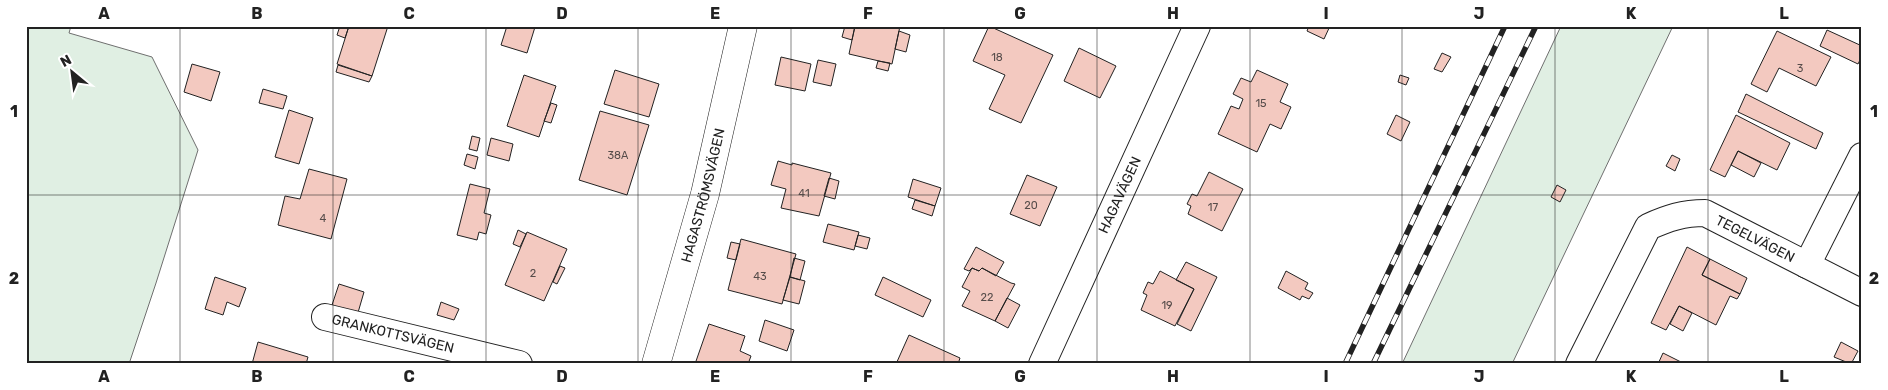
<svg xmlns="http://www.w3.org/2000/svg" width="1888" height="390" font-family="Rubik,sans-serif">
<rect width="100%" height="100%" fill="#fff"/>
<path fill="#e0efe3" stroke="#6f6f6f" d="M26 26H71L69 33 152 57 198 150 156 283 129 364H26Z
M1561 26H1673L1512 364H1402Z"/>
<path fill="#f3c9c0" stroke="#222" d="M340 26H349L345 38 337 35Z
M349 26H388L372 76 337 64Z
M507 26 535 27 527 53 501 45Z
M845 26H855L852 40 842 37Z
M855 26H900L892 64 849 54Z
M989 26 1053 55 1021 123 989 109 1005 75 973 61Z
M1309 26H1330L1324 39 1307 31Z
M1827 30 1862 46V56L1858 64 1820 46Z
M899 31 910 35 906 52 895 49Z
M1777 31 1831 57 1816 86 1779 68 1767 92 1751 84Z
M1079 48 1116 66 1100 98 1064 81Z
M1442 53 1451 57 1442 72 1434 69Z
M781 57 811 64 805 91 775 85Z
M818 60 836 64 831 86 813 82Z
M878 61 890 63 888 71 876 68Z
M192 64 220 72 211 101 184 92Z
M338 65 372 76 369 82 336 72Z
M615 70 659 84 649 117 604 104Z
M1257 70 1288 84 1280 102 1291 107 1281 129 1270 124 1257 152 1218 134 1231 106 1239 109 1243 99 1233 94 1241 78 1251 82Z
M524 75 556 86 539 137 507 126Z
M1400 75 1409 78 1406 85 1398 82Z
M263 89 287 96 283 109 259 103Z
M1746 94 1823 133 1816 149 1738 112Z
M551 103 557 105 551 123 544 121Z
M289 110 313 118 299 164 275 157Z
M600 111 649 125 627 195 579 180Z
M1396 115 1410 122 1401 141 1387 134Z
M1736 115 1790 143 1777 170 1738 151 1725 177 1710 170Z
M472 136 480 138 477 151 469 149Z
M491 138 513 144 509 161 487 155Z
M1738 151 1761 163 1754 177 1731 165Z
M467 154 478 157 475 169 464 165Z
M1672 155 1680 159 1675 171 1666 166Z
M778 161 792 165V163L831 173 819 216 781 208 786 189 771 185Z
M309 169 347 179 331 239 278 225 285 196 300 199Z
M1209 172 1243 189 1222 231 1188 214 1191 206 1187 204 1192 194 1197 196Z
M1027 175 1057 187 1040 226 1010 214Z
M829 178 839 181 835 199 824 196Z
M913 179 941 188 935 206 908 197Z
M470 184 490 189 484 213 491 215 486 234 479 232 477 240 457 235Z
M1557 185 1566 190 1560 202 1551 197Z
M915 200 935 206 932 216 912 209Z
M828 224 859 232 854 250 823 242Z
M518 230 526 234 520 247 513 244Z
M527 232 567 249 544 301 505 285Z
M858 235 870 238 867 249 855 246Z
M741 239 796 254 782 304 728 290Z
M731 242 740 244 736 260 727 258Z
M976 247 1004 262 996 276 982 268 979 271 972 268 969 271 964 269Z
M1687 247 1710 259 1702 275 1740 294 1737 299 1730 296 1716 325 1679 306 1666 330 1651 323Z
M794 258 805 261 800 280 790 277Z
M1710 259 1747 278 1740 294 1702 275Z
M1186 262 1217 277 1191 331 1177 324 1194 289 1176 280Z
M560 266 565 268 557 284 553 282Z
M972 268 979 271 982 268 1011 283 1015 284 995 321 962 306 970 291 962 287Z
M1160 271 1194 289 1175 326 1141 310 1147 295 1143 293 1148 282 1153 284Z
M1286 271 1308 283 1305 289 1313 293 1309 299 1302 296 1300 300 1278 288Z
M215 277 246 288 239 307 227 302 223 315 205 309Z
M790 277 805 281 799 304 783 300Z
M883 277 931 300 923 317 875 295Z
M339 284 364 292 357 316 331 308Z
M1007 298 1020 305 1008 328 995 321Z
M441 302 459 309 454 320 437 315Z
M1679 306 1692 313 1683 331 1670 324Z
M765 320 794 330 787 351 759 341Z
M709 324 745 336 740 351 751 356 748 364H695Z
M909 335 960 358 958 364H896Z
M258 342 308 357 306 364H252Z
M1841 342 1858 351 1851 364 1834 357Z
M1663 353 1685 364H1658Z"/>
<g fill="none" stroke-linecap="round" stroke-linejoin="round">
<g stroke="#222" stroke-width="28">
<g id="street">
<path d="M1807 265 1862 156"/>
<path id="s1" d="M325 317 519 364"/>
<path id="s2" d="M1042 364 1197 26"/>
<path id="s3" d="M1579 364 1648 227C1668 218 1683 213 1705 213L1862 293"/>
</g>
</g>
<g stroke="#222" stroke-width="29">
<g id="secondary">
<path id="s4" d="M656 364 705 194 743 26"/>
</g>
</g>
<use href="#street" stroke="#fff" stroke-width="26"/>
<use href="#secondary" stroke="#fff" stroke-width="28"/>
<g stroke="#222" stroke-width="5.5">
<path id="rail" d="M1345 364 1505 26
M1373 364 1536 26"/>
</g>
<use href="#rail" stroke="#fff" stroke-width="4" stroke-dasharray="11" stroke-linecap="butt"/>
</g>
<path fill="none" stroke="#222" stroke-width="1" stroke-opacity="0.55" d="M180 26V364M333 26V364M486 26V364M638 26V364M791 26V364M944 26V364M1097 26V364M1250 26V364M1402 26V364M1555 26V364M1708 26V364M26 195H1862"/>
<g text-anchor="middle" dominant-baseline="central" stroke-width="4" stroke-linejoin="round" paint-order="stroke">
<g font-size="11" fill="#564c4a">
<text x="997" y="57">18</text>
<text x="1800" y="68">3</text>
<text x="1261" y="103">15</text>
<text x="618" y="155">38A</text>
<text x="804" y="193">41</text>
<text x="1031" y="205">20</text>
<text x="1213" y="207">17</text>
<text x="323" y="218">4</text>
<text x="533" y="273">2</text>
<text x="760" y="276">43</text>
<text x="987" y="297">22</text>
<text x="1167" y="305">19</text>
</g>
<g font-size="14" fill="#222" stroke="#fff">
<text stroke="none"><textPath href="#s2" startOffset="186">HAGAVÄGEN</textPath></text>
<text stroke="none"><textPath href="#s4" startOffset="175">HAGASTRÖMSVÄGEN</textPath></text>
<text stroke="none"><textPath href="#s3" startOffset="269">TEGELVÄGEN</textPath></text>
<text stroke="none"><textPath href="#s1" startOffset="70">GRANKOTTSVÄGEN</textPath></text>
</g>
</g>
<rect width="1888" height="390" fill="none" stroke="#ffffff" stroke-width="55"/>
<g transform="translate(72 72) rotate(331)" stroke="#ffffff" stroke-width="4" paint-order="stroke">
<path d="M0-4L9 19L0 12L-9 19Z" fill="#222222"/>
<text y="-8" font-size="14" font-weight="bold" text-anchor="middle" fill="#222222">N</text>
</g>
<rect x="28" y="28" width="1832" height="334" fill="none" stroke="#222" stroke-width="2"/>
<g font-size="16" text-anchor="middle" font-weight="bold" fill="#222">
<text x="104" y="19">A</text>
<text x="257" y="19">B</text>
<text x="409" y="19">C</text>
<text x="562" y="19">D</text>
<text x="715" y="19">E</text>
<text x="868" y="19">F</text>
<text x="1020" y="19">G</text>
<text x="1173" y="19">H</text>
<text x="1326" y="19">I</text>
<text x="1479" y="19">J</text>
<text x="1631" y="19">K</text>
<text x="1784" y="19">L</text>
<text x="14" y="117">1</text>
<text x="1874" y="117">1</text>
<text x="14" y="284">2</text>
<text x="1874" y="284">2</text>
<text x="104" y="382">A</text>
<text x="257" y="382">B</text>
<text x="409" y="382">C</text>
<text x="562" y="382">D</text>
<text x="715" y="382">E</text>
<text x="868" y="382">F</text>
<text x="1020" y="382">G</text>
<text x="1173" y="382">H</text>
<text x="1326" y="382">I</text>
<text x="1479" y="382">J</text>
<text x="1631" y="382">K</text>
<text x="1784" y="382">L</text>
</g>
</svg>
